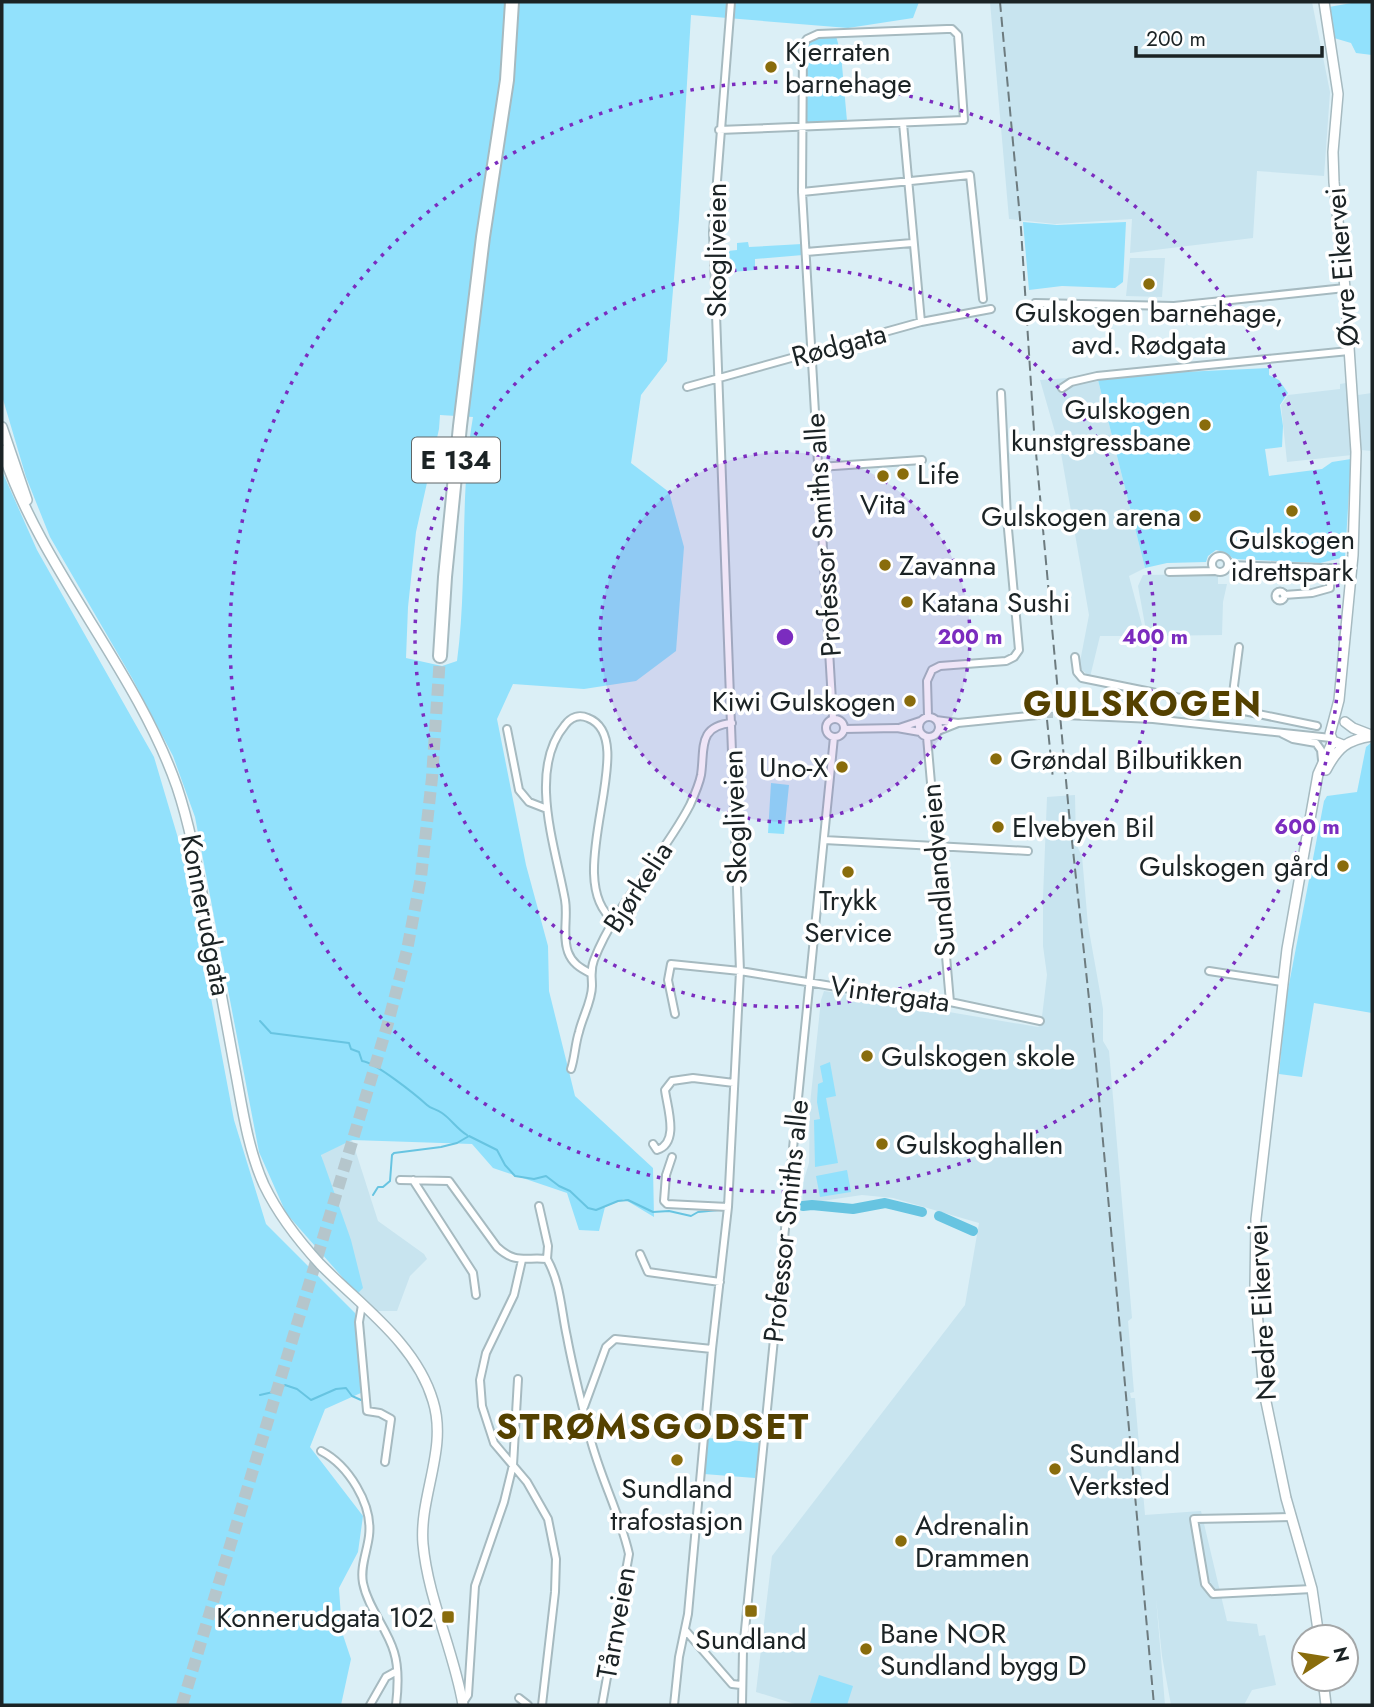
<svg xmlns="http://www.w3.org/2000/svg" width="1374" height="1707" font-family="Jost,sans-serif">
<rect width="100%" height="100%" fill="#dbeff6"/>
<path fill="#c8e4ef" d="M990 2H1312L1330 92 1324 176 1257 171 1253 238 1130 253 1132 219 1055 224 1009 219Z
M1130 258H1165L1162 297 1126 296Z
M1097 376 1145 568 1129 576 1142 625 1130 636H1100L1090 677 1079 667 1089 615 1061 453 1040 380Z
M1346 383 1352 455 1287 462 1281 405 1288 395 1340 389V384Z
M1372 393V451L1361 450 1358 395Z
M1218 574V584H1227L1223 602 1222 635 1147 636 1138 586 1143 575Z
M1075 795 1076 844 1082 856 1088 925 1103 1009V1041L1109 1051 1132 1318 1128 1321 1134 1392 1130 1393 1131 1398H1135L1145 1515 1201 1511 1227 1621 1257 1624 1259 1636 1265 1635 1276 1685 1252 1690 1244 1705H1171L1162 1656 1156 1598 1165 1705H798L756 1692 772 1556 965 1305 979 1223 893 1198 862 1195 802 1204 804 1179 809 1163 810 1104 821 1000 824 991 1038 1027 1041 1025 1047 975 1043 946V897L1047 797Z
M352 1140 378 1221 424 1254 427 1259 410 1276 397 1311H377L357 1294 321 1154Z"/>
<path fill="#92e1fc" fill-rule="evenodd" d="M2 2H919L913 18 848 28 691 15 679 219 667 361 641 395 631 463 669 492 684 547 676 651 636 681 584 689 513 684 497 719 526 865 548 946 549 991 575 1096 653 1168 654 1217 624 1199 605 1207 599 1231 579 1230 567 1193 493 1168 472 1144 352 1140 321 1155 351 1240 363 1288 357 1294 286 1213 259 1152 195 817 173 756 132 678 50 537 26 477 2 396ZM440 415 473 417C459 497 468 580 457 661L442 666 406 658 408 607 416 532 439 429Z
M1357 2H1372V55L1356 53 1351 43 1334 38 1329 7Z
M820 36H836L841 54 847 121 808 123 804 121 806 45 813 38Z
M1023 222 1057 225 1126 222 1123 282 1115 288 1062 286 1029 290Z
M748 242 749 247 802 244 803 255 755 259V270L720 273 719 252 737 250V243Z
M1269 368V375L1279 380 1288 393 1280 405 1283 426 1282 447 1265 449 1269 476 1322 469 1332 462 1351 459 1345 557 1320 563 1234 559 1224 552 1216 550 1208 556 1206 562 1167 563 1145 568 1097 376Z
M2 471 37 550 154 757 186 865 234 1120 266 1224 355 1313 359 1333 363 1392 325 1409 310 1447 363 1516 358 1552 339 1588 342 1632 351 1659 341 1705H2Z
M1372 742V1013L1314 1003 1302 1077 1279 1074 1286 1000 1324 801 1327 796 1357 792 1366 747Z
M771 783 789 785 784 834 768 833Z
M830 1062 836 1096 826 1098 838 1163 815 1167 814 1120 820 1119 817 1102 818 1084 823 1082 820 1066Z
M847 1170 851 1192 820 1197 816 1176Z
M708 1438 760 1443 755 1478 704 1474Z
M819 1675 853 1686 847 1705 810 1703Z"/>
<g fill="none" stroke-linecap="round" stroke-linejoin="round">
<path stroke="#67c4e1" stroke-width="2" d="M260 1021 271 1033 349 1043 351 1049 359 1052 362 1061C375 1062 416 1095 427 1105 431 1109 437 1109 442 1113 451 1119 457 1129 467 1135
M373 1195 378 1187H383L390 1181 392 1155 394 1153 441 1147 457 1143 469 1136 497 1150 505 1165 515 1176 534 1179 546 1176 559 1186 570 1191 588 1208 596 1210 618 1201 628 1200 653 1212 669 1211 691 1216 698 1212 719 1210
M260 1395 273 1392 285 1385 297 1389 311 1400 336 1389 346 1388 352 1396 361 1400"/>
<path stroke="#67c4e1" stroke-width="10" d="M803 1206 812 1205 853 1209 885 1203 922 1212
M939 1216 973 1231"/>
<path stroke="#b5c6cc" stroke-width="6" stroke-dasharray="6 3" stroke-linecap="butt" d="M1038 715H1065"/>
<path stroke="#b5c6cc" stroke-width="12" stroke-dasharray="12 6" stroke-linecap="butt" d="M182 1705 388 1023 407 950 421 877 432 778 440 656"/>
<g stroke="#a6bac0" stroke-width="10">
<path id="street" d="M903 123 921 322
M719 130 964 120 958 35 952 29H947L818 34 807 39 803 45 802 192 833 718
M802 192 970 175 983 299
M806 252 912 243
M1035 303 1174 306 1345 288
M687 387 921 322 991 309
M1062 388 1071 382 1097 376 1349 351
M819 467 922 460
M1212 564a8 8 0 1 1 16 0a8 8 0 1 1-16 0Z
M1228 565 1351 569
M1169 572 1215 571
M1275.5 596a4.5 4.5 0 1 1 9 0a4.5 4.5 0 1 1-9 0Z
M1284 595 1312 593 1330 588 1331 568
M1075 657 1077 672 1082 678 1156 693 1153 719
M1156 693 1317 726
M1231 709 1239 647
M1065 715 1153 719 1331 738
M928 716 927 681 932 670 940 666 1006 661 1014 657 1019 650 1007 518 1001 393
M919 727a10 10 0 1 1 20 0a10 10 0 1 1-20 0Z
M826 728a9 9 0 1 1 18 0a9 9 0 1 1-18 0Z
M936 720 958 723 1038 715
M899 728 920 721
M507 729 519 790 529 802 547 809
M844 729 897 728 920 732
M938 731 958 723
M1281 733 1293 739 1316 743 1321 750 1322 760
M927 737 950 1002
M824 840 1028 851
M1209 971 1282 982
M590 973C580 968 572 963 568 952 562 936 568 917 565 900 556 849 527 770 565 725 571 717 579 714 588 718 643 739 558 879 614 921
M675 1014 668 980 671 964 740 971 917 1000 950 1002 1040 1021
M571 1069C575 1057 575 1044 579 1032 582 1018 592 1001 592 986 592 976 590 970 594 960 616 903 662 859 690 805 694 796 699 785 701 775 705 749 697 726 732 723
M653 1144 657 1150C680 1143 667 1107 665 1090L672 1081 693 1078 734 1083
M672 1157 666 1175 664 1201 667 1204 728 1207
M400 1180 449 1181 497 1247C515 1264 525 1257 547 1259 561 1284 561 1310 567 1337 573 1370 582 1404 590 1437 600 1477 620 1514 629 1554L602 1705
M413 1180 473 1273 476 1295
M539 1206 548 1246 547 1259
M640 1254 648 1272 720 1282
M522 1260 514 1295 486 1353 480 1380 482 1406 494 1443 527 1482 548 1519 556 1559 555 1592 542 1705
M362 1305 359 1322 367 1411 380 1413 391 1419 385 1462
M584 1407 606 1347 615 1339 712 1349
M321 1451C348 1465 373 1504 369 1536 367 1552 360 1567 363 1583 368 1608 387 1628 394 1652 399 1668 398 1688 396 1705
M1291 1517 1194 1519 1205 1584 1213 1594 1312 1589
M686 1631 732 1684 741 1685
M519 1698 528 1705
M462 1704 468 1695 475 1586 504 1502 513 1465 518 1379
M370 1705 386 1677 397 1671
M674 1705 679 1657 688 1614 712 1349 728 1207 740 971 713 232 731 2
M742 1705 743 1650 834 737"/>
</g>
<g stroke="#a6bac0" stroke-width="12">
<path id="secondary" d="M1324 2 1338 94 1333 152 1334 182 1345 288 1356 452 1353 555 1339 700 1330 734 1333 741 1343 745
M2 427 27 500
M2 450C42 571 135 667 177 787 191 829 198 872 206 915 216 965 225 1015 234 1064 242 1105 247 1147 264 1185 278 1214 298 1240 320 1264 360 1305 416 1343 433 1401 448 1449 419 1496 423 1544 428 1599 454 1651 463 1705
M1345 722 1353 728 1371 735
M1326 770C1338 747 1347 740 1372 736
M1319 1637 1312 1589 1286 1498 1264 1392 1255 1288 1256 1219 1287 949 1318 774 1333 741
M1323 1679 1326 1705"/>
</g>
<g stroke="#a6bac0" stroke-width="16">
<path id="highway" d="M440 656 445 577 460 426 483 237 507 80 512 2"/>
</g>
<use href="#street" stroke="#fff" stroke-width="6"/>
<use href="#secondary" stroke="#fff" stroke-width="9"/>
<use href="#highway" stroke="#fff" stroke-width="12"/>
<path stroke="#6d7b7f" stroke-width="2" stroke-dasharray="10 5" stroke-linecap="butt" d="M1000 2 1021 229 1034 431 1069 813 1096 1064 1154 1705
M1044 690 1053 779"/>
</g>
<circle cx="785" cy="637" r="185" fill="#7b2cbf" fill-opacity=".12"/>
<g fill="none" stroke="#7b2cbf" stroke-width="3.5" stroke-dasharray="3.5 7">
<circle cx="785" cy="637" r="185"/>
<circle cx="785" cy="637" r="370"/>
<circle cx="785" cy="637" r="555"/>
</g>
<g fill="#896c0c" stroke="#fff" stroke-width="2.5">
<circle cx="771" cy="67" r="7"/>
<circle cx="1149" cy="284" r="7"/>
<circle cx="1205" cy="425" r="7"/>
<circle cx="903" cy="474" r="7"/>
<circle cx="883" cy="476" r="7"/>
<circle cx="1292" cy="511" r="7"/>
<circle cx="1195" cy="516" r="7"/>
<circle cx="885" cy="565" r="7"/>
<circle cx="907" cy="602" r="7"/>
<circle cx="910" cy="701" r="7"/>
<circle cx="996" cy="759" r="7"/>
<circle cx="842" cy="767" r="7"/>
<circle cx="998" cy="827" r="7"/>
<circle cx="1343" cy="866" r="7"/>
<circle cx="848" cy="872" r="7"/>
<circle cx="867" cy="1056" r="7"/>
<circle cx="882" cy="1144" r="7"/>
<circle cx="677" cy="1460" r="7"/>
<circle cx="1055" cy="1469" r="7"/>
<circle cx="901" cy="1541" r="7"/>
<rect x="744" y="1604" width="14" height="14" rx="3.5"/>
<rect x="441" y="1610" width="14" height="14" rx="3.5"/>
<circle cx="866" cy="1649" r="7"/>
</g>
<g text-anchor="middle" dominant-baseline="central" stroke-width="7" stroke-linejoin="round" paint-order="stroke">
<rect fill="#fff" stroke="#5f6566" stroke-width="2" x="412" y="437.5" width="88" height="45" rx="5"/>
<g font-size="26" font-weight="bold" fill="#1b2325">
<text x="456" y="460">E 134</text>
</g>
<g font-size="28" fill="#1b2325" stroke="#fff" text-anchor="start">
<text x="785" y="51">Kjerraten<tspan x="785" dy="32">barnehage</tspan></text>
<text x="1149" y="312" text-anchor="middle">Gulskogen barnehage,<tspan x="1149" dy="32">avd. Rødgata</tspan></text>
<text x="1191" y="409" text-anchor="end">Gulskogen<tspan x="1191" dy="32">kunstgressbane</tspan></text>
<text x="917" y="474">Life</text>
<text x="883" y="504" text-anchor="middle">Vita</text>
<text x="1181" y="516" text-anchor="end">Gulskogen arena</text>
<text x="1292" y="539" text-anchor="middle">Gulskogen<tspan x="1292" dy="32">idrettspark</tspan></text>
<text x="899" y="565">Zavanna</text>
<text x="921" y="602">Katana Sushi</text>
<text x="896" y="701" text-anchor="end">Kiwi Gulskogen</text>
<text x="1010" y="759">Grøndal Bilbutikken</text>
<text x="828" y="767" text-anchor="end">Uno-X</text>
<text x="1012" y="827">Elvebyen Bil</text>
<text x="1329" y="866" text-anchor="end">Gulskogen gård</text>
<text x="848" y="900" text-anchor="middle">Trykk<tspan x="848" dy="32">Service</tspan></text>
<text x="881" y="1056">Gulskogen skole</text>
<text x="896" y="1144">Gulskoghallen</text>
<text x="1069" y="1453">Sundland<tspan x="1069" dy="32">Verksted</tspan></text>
<text x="677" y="1488" text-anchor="middle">Sundland<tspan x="677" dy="32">trafostasjon</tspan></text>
<text x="915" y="1525">Adrenalin<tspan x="915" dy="32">Drammen</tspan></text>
<text x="434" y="1617" text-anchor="end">Konnerudgata 102</text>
<text x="880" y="1633">Bane NOR<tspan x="880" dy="32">Sundland bygg D</tspan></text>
<text x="751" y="1639" text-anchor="middle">Sundland</text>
</g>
<g font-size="28" fill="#1b2325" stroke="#fff">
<text transform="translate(716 250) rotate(-90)">Skogliveien</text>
<text transform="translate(1342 267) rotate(-95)">Øvre Eikervei</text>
<text transform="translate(839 345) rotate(-15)">Rødgata</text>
<text transform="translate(823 535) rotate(-94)">Professor Smiths alle</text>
<text transform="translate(735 817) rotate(-92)">Skogliveien</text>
<text transform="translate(938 870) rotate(-95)">Sundlandveien</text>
<text transform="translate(638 887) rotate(-57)">Bjørkelia</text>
<text transform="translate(206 915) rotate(79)">Konnerudgata</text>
<text transform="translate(890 994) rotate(8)">Vintergata</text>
<text transform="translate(786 1221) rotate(-84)">Professor Smiths alle</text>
<text transform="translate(1262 1312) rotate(-93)">Nedre Eikervei</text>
<text transform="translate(616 1623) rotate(-80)">Tårnveien</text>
</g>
<g font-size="35" font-weight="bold" letter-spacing="2" fill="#544100" stroke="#fff">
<text x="1143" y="704">GULSKOGEN</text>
<text x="653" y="1427">STRØMSGODSET</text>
</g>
</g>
<circle cx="785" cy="637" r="10" fill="#7b2cbf" stroke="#fff" stroke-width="3.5"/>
<g font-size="21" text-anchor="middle" font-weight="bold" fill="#7b2cbf" stroke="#fff" stroke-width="7" stroke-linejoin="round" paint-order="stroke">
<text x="970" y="644">200 m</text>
<text x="1155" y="644">400 m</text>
<text x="1307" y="834">600 m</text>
</g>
<rect width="1374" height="1707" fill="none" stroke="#1b2325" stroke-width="7"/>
<g transform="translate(1325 1658) rotate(78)"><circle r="33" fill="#ffffff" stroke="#a4a7a8" stroke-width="2"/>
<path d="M0-5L12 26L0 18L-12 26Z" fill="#896c0c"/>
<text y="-10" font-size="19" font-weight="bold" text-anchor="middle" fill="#1b2325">N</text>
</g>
<path d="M1136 46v10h186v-10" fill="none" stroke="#1b2325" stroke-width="3.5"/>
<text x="1146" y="46" font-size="21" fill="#1b2325" stroke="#ffffff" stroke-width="5" paint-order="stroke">200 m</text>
</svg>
